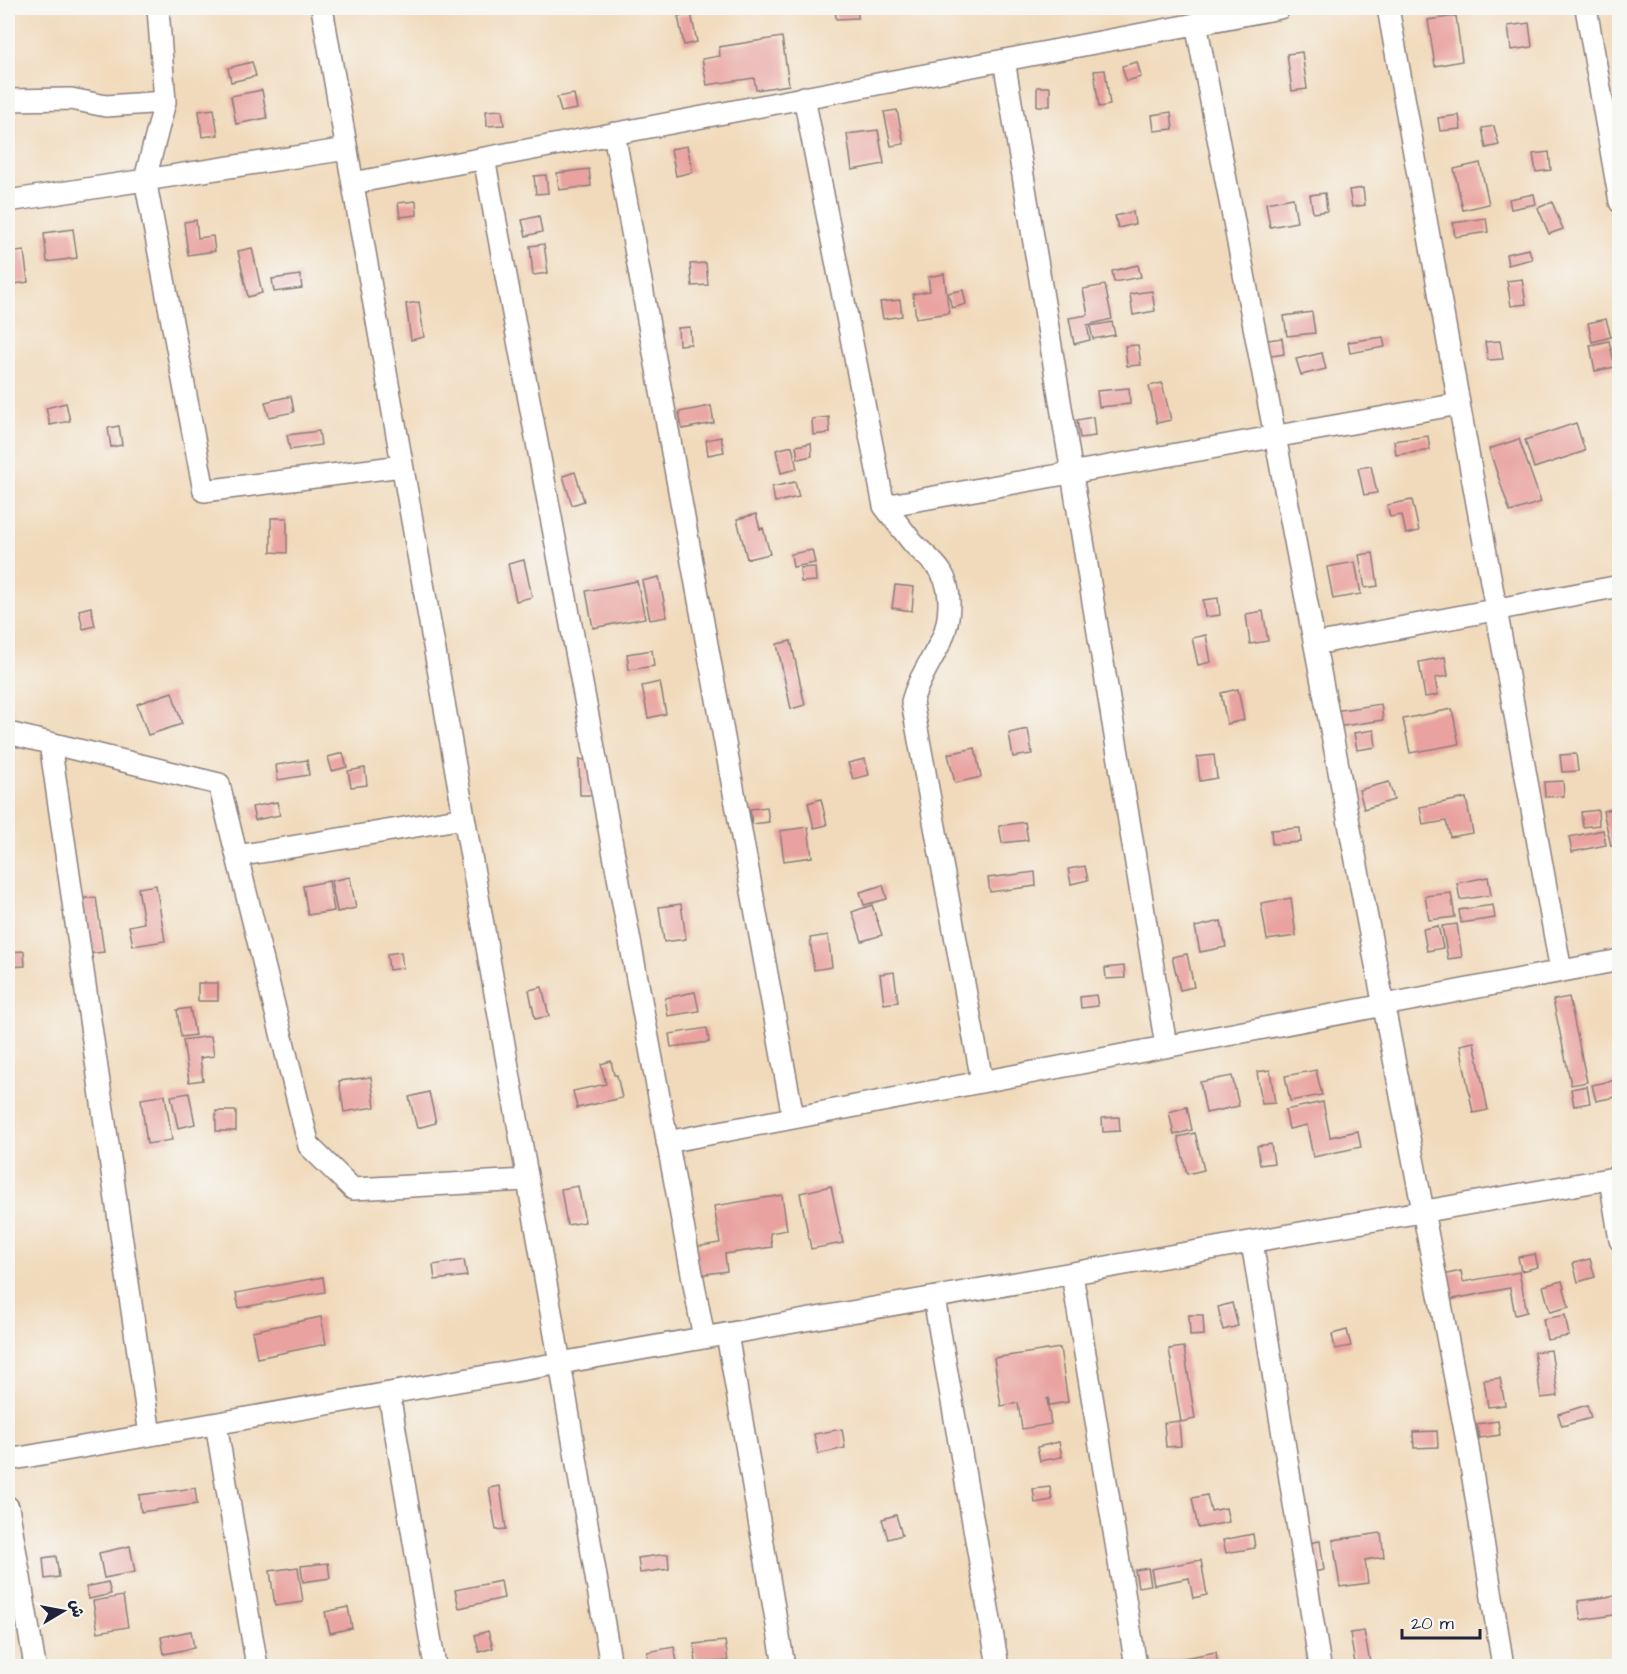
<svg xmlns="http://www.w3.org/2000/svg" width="1627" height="1674" font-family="'Architects Daughter','Playpen Sans Arabic',sans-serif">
<rect width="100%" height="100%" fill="#f6f6f2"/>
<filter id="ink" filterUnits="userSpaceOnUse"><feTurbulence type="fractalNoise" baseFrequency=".0167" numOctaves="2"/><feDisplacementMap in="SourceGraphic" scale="12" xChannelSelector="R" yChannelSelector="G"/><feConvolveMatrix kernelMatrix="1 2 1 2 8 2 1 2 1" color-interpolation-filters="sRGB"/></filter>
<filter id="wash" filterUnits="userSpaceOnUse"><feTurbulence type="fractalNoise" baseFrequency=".008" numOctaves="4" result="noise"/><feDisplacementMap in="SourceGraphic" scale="24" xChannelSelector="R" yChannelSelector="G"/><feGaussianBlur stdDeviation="1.35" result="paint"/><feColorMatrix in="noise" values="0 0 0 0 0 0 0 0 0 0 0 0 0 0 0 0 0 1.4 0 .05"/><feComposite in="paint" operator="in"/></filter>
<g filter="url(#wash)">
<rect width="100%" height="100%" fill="#f1dabb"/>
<g id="blocks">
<path fill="#e9a29f" d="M835 8H858V18L836 19Z
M691 13 697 42 684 45 678 16Z
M1456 16 1462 61 1435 66 1428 20Z
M1529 23 1532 47 1511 50 1508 26Z
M782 37 789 85 756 90 754 78 707 85 702 59 720 56 719 47Z
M1302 52 1307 89 1292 91 1287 54Z
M252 62 256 76 231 82 228 68Z
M1137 62 1141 77 1126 81 1122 66Z
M1105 70 1110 105 1099 107 1094 71Z
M1037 87H1050V106H1037Z
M262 90 267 118 236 124 231 96Z
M574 94 577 109 561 112 557 97Z
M12 107 16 123 8 125V108Z
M214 109 218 135 202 137 199 111Z
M502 110 504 125 487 126 486 111Z
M897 110 904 144 891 146 884 112Z
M1171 112 1173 129 1154 131 1152 115Z
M1459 115 1461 129 1440 131 1438 118Z
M1494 126 1499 145 1486 148 1482 128Z
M878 130 884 164 852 170 847 134Z
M687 146 693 172 676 176 671 149Z
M1549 152 1551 170 1536 172 1533 154Z
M1480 163 1489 204 1463 210 1454 169Z
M589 169 591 186 559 190 557 173Z
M546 175 548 193 536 194 534 176Z
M1363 188 1365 205 1352 207 1349 190Z
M1325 193 1327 211 1313 213 1310 195Z
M1534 194 1536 204 1511 209 1509 199Z
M1293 198 1297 222 1270 227 1266 203Z
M416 201 417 215 400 217 398 203Z
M1552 202 1563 229 1549 234 1538 208Z
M1133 212 1135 224 1118 228 1115 216Z
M539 216 542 232 526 236 522 220Z
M1486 218 1488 232 1455 237 1453 223Z
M196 220 198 238 213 236 215 251 188 255 184 222Z
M73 229 77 258 47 262 44 233Z
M544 244 548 273 533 275 530 246Z
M252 248 262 293 248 297 238 251Z
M1529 249 1532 259 1508 265 1506 254Z
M24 251 28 282 8 285V253Z
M706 263 708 285 692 286 690 264Z
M1138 265 1141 277 1114 282 1112 271Z
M944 274 949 313 916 318 913 294 930 291 928 277Z
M300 275 302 288 274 292 272 279Z
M1522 279 1526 304 1511 306 1507 281Z
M1105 285 1112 319 1087 325 1090 340 1074 344 1069 318 1088 315 1083 289Z
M963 290 966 304 952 308 948 293Z
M1152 291 1155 311 1133 315 1130 294Z
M900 300 902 316 883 319 880 302Z
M419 302 424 337 411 340 406 304Z
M1312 312 1315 333 1287 336 1284 316Z
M1606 319 1611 337 1592 342 1588 323Z
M1112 322 1115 335 1093 339 1090 326Z
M690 327 691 344 679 345 678 328Z
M1383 337 1385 347 1350 353 1348 342Z
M1282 338 1284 354 1265 357 1262 341Z
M1500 341 1503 359 1488 360 1485 342Z
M1609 341 1615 367 1595 371 1590 345Z
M1138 345 1141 365 1127 366 1125 346Z
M1322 353 1326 369 1301 375 1296 359Z
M1162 383 1171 420 1157 423 1149 386Z
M1129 388 1130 404 1099 407 1097 391Z
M291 396 294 412 269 417 265 402Z
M66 403 70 421 50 425 46 408Z
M711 406 714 423 682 429 679 412Z
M829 417 830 433 813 435 812 419Z
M1093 417 1095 436 1080 438 1077 420Z
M1576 423 1585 451 1534 468 1525 440Z
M119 426 122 445 111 447 108 428Z
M319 431 321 445 290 450 287 435Z
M1428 436 1430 450 1396 455 1394 441Z
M721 437 724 452 708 455 706 440Z
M1519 439 1541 502 1510 512 1489 449Z
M811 443 812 456 798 459 796 446Z
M792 446 797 469 781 473 776 450Z
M1371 466 1377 493 1364 495 1358 468Z
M575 472 584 501 572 505 563 476Z
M795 482 799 497 775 502 772 487Z
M1412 500 1419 531 1406 534 1402 515 1390 517 1387 505Z
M756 514 760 529 763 528 770 554 747 559 737 519Z
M271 518H287V553L271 552Z
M812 550 815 563 793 567 791 554Z
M1373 553 1378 586 1365 588 1359 555Z
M524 560 532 597 516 601 508 564Z
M1355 562 1361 594 1333 599 1327 567Z
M815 567 816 581 801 582 800 568Z
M659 577 667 617 650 620 642 581Z
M637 581 645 618 593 628 586 591Z
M895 585 914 587 912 611 892 608Z
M1218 598 1220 615 1205 617 1203 600Z
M91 607 95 626 83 629 79 610Z
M1263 611 1268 641 1250 644 1246 614Z
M1206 635 1211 662 1198 665 1192 638Z
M791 641 805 705 791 709 777 644Z
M652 650 654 666 629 670 627 654Z
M1445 657 1448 676 1435 678 1438 695 1425 697 1419 662Z
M660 682 666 714 648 718 642 686Z
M1238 689 1244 720 1227 724 1221 693Z
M172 692 182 724 148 735 137 704Z
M1381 704 1383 720 1330 728 1328 712Z
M1452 709 1459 744 1410 753 1403 719Z
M1028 729 1032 754 1013 757 1009 733Z
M1374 730 1376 747 1357 750 1354 733Z
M975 748 981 777 955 783 948 754Z
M343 753 347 767 332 771 328 757Z
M1576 754 1578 771 1562 772 1560 755Z
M1214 755 1217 778 1200 781 1197 757Z
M596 759 597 795H580L579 760Z
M865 759 869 775 853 779 848 763Z
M307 760 309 775 278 780 276 765Z
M365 768 367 785 351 787 348 771Z
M1563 781 1564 796 1545 797 1544 782Z
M1389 782 1394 800 1364 809 1359 790Z
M1466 798 1473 833 1450 837 1446 821 1423 825 1420 807Z
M821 799 827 825 814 828 808 803Z
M277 802 280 815 255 820 252 807Z
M767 807 769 822 752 824 750 809Z
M1616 808 1620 824V844L1611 846 1603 811Z
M1598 810 1599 825 1583 827 1581 812Z
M1025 822 1028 840 1002 843 999 826Z
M808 827 812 857 784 861 780 831Z
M1300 828 1301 842 1272 844 1271 830Z
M1603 830 1606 845 1572 852 1569 837Z
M1085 866 1088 880 1071 884 1068 869Z
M1035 872 1036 886 990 892 988 878Z
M350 877 356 908 337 912 331 881Z
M1488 877 1491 895 1460 900 1457 883Z
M329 881 334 911 308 915 303 886Z
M156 885 165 941 133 946 129 926 144 923 138 888Z
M883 885 887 899 864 905 860 892Z
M1451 893 1455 917 1429 920 1425 896Z
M96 897 104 952 87 954 79 899Z
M1291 898 1296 936 1267 940 1261 903Z
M681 904 686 939 664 942 659 907Z
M872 905 882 935 862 941 852 912Z
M1493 905 1495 918 1461 923 1459 910Z
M1221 921 1226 947 1200 952 1195 927Z
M1457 924 1462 957 1448 959 1442 926Z
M1438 926 1443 948 1427 951 1423 929Z
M828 935 832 967 814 970 810 938Z
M24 951 25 966 8 967V952Z
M401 952 403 968 389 970 387 954Z
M1187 954 1194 987 1180 990 1172 957Z
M1124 966 1125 978 1106 979 1105 968Z
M894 972 898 1002 884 1004 880 974Z
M198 983H218V1001H198Z
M542 987 549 1016 535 1019 529 990Z
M695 992 699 1011 668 1016 665 998Z
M1096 995 1098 1006 1081 1008 1080 997Z
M1569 997 1587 1082 1571 1085 1553 1000Z
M190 1008 195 1035 181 1037 177 1010Z
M707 1028 709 1042 671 1047 669 1034Z
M211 1036 214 1056 200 1058 203 1080 189 1082 183 1040Z
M1474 1042 1488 1110 1473 1113 1460 1045Z
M611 1061 614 1075H617L622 1098 577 1108 573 1091 606 1084 601 1064Z
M1270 1070 1275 1103 1262 1104 1257 1072Z
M1316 1070 1322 1095 1290 1101 1285 1076Z
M1232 1076 1239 1106 1206 1113 1200 1082Z
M371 1077 375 1107 344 1112 339 1081Z
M1616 1080 1620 1096 1596 1101 1592 1085Z
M1587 1086 1590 1103 1574 1106 1571 1089Z
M429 1092 436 1123 417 1128 409 1097Z
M189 1093 195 1124 178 1128 171 1096Z
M165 1095 172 1140 147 1144 141 1099Z
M1323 1102 1330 1137 1358 1131 1361 1147 1313 1157 1307 1125 1289 1129 1285 1110Z
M1187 1107 1192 1130 1174 1135 1169 1112Z
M216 1111H236V1131H216Z
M1119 1117 1120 1131 1103 1132 1102 1118Z
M1195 1133 1204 1170 1187 1174 1178 1137Z
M1271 1144 1274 1163 1260 1165 1257 1146Z
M578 1186 585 1222 567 1225 561 1189Z
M831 1186 843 1243 811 1249 800 1193Z
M782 1195 787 1230 770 1233 772 1247 725 1254 727 1271 699 1275 695 1247 720 1243 714 1206Z
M1535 1254 1538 1267 1521 1271 1518 1257Z
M1590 1259 1595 1277 1578 1282 1573 1263Z
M464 1260 467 1276 435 1280 433 1265Z
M1461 1271 1463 1282 1519 1272 1527 1312 1515 1315 1510 1288 1443 1301 1438 1276Z
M323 1277 325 1292 239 1308 236 1293Z
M1562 1281 1569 1307 1550 1312 1543 1286Z
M1232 1303 1238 1326 1223 1330 1218 1307Z
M1189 1315H1203L1204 1335 1190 1336Z
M1565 1315 1569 1336 1547 1340 1543 1319Z
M321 1317 326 1344 257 1358 252 1331Z
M1347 1330 1351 1346 1335 1349 1332 1334Z
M1184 1347 1195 1419 1181 1422 1169 1349Z
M1060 1348 1068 1402 1049 1405V1398L1047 1399 1051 1424 1022 1429 1018 1403 1001 1406 994 1358Z
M1551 1350 1558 1396 1541 1398 1534 1352Z
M1500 1378 1505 1405 1488 1407 1484 1380Z
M1587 1405 1591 1418 1562 1426 1558 1414Z
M1179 1421 1181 1446 1166 1447 1164 1423Z
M1498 1421 1500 1435 1479 1438 1477 1424Z
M842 1429 845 1448 818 1454 814 1434Z
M1437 1431 1438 1447 1414 1448 1413 1432Z
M1059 1442 1062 1457 1040 1461 1037 1447Z
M500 1486 506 1529 496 1530 489 1488Z
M1050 1487 1052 1500 1035 1503 1033 1489Z
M195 1488 197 1504 141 1512 139 1495Z
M1207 1495 1211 1511 1226 1508 1229 1522 1198 1528 1192 1498Z
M896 1515 902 1535 888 1539 882 1519Z
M1381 1533 1384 1557 1365 1560 1368 1583 1340 1587 1333 1540Z
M1253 1534 1255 1548 1226 1553 1223 1540Z
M1320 1541 1324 1570 1314 1572 1309 1543Z
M130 1546 135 1572 104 1578 99 1553Z
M668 1554 669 1569 640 1573 638 1558Z
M56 1556 59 1577 45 1579 43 1558Z
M1201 1560 1207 1595 1193 1598 1189 1578 1154 1585 1151 1569Z
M328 1563 330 1578 303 1582 301 1566Z
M298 1567 303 1602 275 1606 270 1571Z
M1148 1568 1151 1585 1138 1587 1135 1570Z
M501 1581 504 1598 459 1608 455 1590Z
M108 1582 111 1594 89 1599 86 1587Z
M1620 1595V1614L1581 1620 1578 1601Z
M123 1596 128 1627 98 1632 93 1601Z
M348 1607 352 1628 330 1633 325 1612Z
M191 1631 194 1648 164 1654 161 1637Z
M488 1631 493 1648 479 1652 475 1635Z
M1364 1631 1370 1662 1355 1664 1350 1633Z
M725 1641 728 1661 696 1664 694 1644Z
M674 1647 678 1666H650L647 1652Z
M1216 1652 1218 1666H1149L1148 1665Z"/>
</g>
</g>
<g filter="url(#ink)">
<use href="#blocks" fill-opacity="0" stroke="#8a7e7b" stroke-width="1.5"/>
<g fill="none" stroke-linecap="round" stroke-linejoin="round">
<g stroke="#8a7e7b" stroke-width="24">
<path id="street" d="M322 8 560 1363 611 1666
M1388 8 1561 971
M1586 8 1620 202
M1196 23 1467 1441 1503 1666
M1004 60 1166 1046
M804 97 884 506C893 518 903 530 912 542 921 552 934 561 941 572 953 590 950 620 942 639 932 660 918 679 912 702L982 1081
M8 100 71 99 106 106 165 102 158 8
M165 102 145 179 204 491 402 466
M614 133 793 1117
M484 158 704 1338
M353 183 1280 8
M8 201 347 149
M884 506 1459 404
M1315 644 1620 586
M8 733 219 784 309 1146 353 1189 527 1180
M50 743 150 1435
M237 856 464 818
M667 1142 1620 960
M1610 1179 1620 1240
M1252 1242 1320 1666
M1072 1274 1136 1666
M934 1298 998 1666
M727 1334 784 1666
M389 1394 435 1666
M216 1424 257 1666
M8 1460 1620 1177
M8 1507 35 1666"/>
</g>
<use href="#street" stroke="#fff" stroke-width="21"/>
</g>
</g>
<rect width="1627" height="1674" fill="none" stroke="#f6f6f2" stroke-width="30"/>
<g transform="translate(63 1611) rotate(80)" stroke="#f6f6f2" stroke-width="4.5" paint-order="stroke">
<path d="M0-4.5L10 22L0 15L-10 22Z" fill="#22223b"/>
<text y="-9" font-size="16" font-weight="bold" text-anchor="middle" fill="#22223b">ش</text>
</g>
<path d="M1402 1629v9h78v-9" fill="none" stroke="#22223b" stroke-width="3"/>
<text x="1411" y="1629" font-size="18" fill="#22223b" stroke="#f6f6f2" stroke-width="4.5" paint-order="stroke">20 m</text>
</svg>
